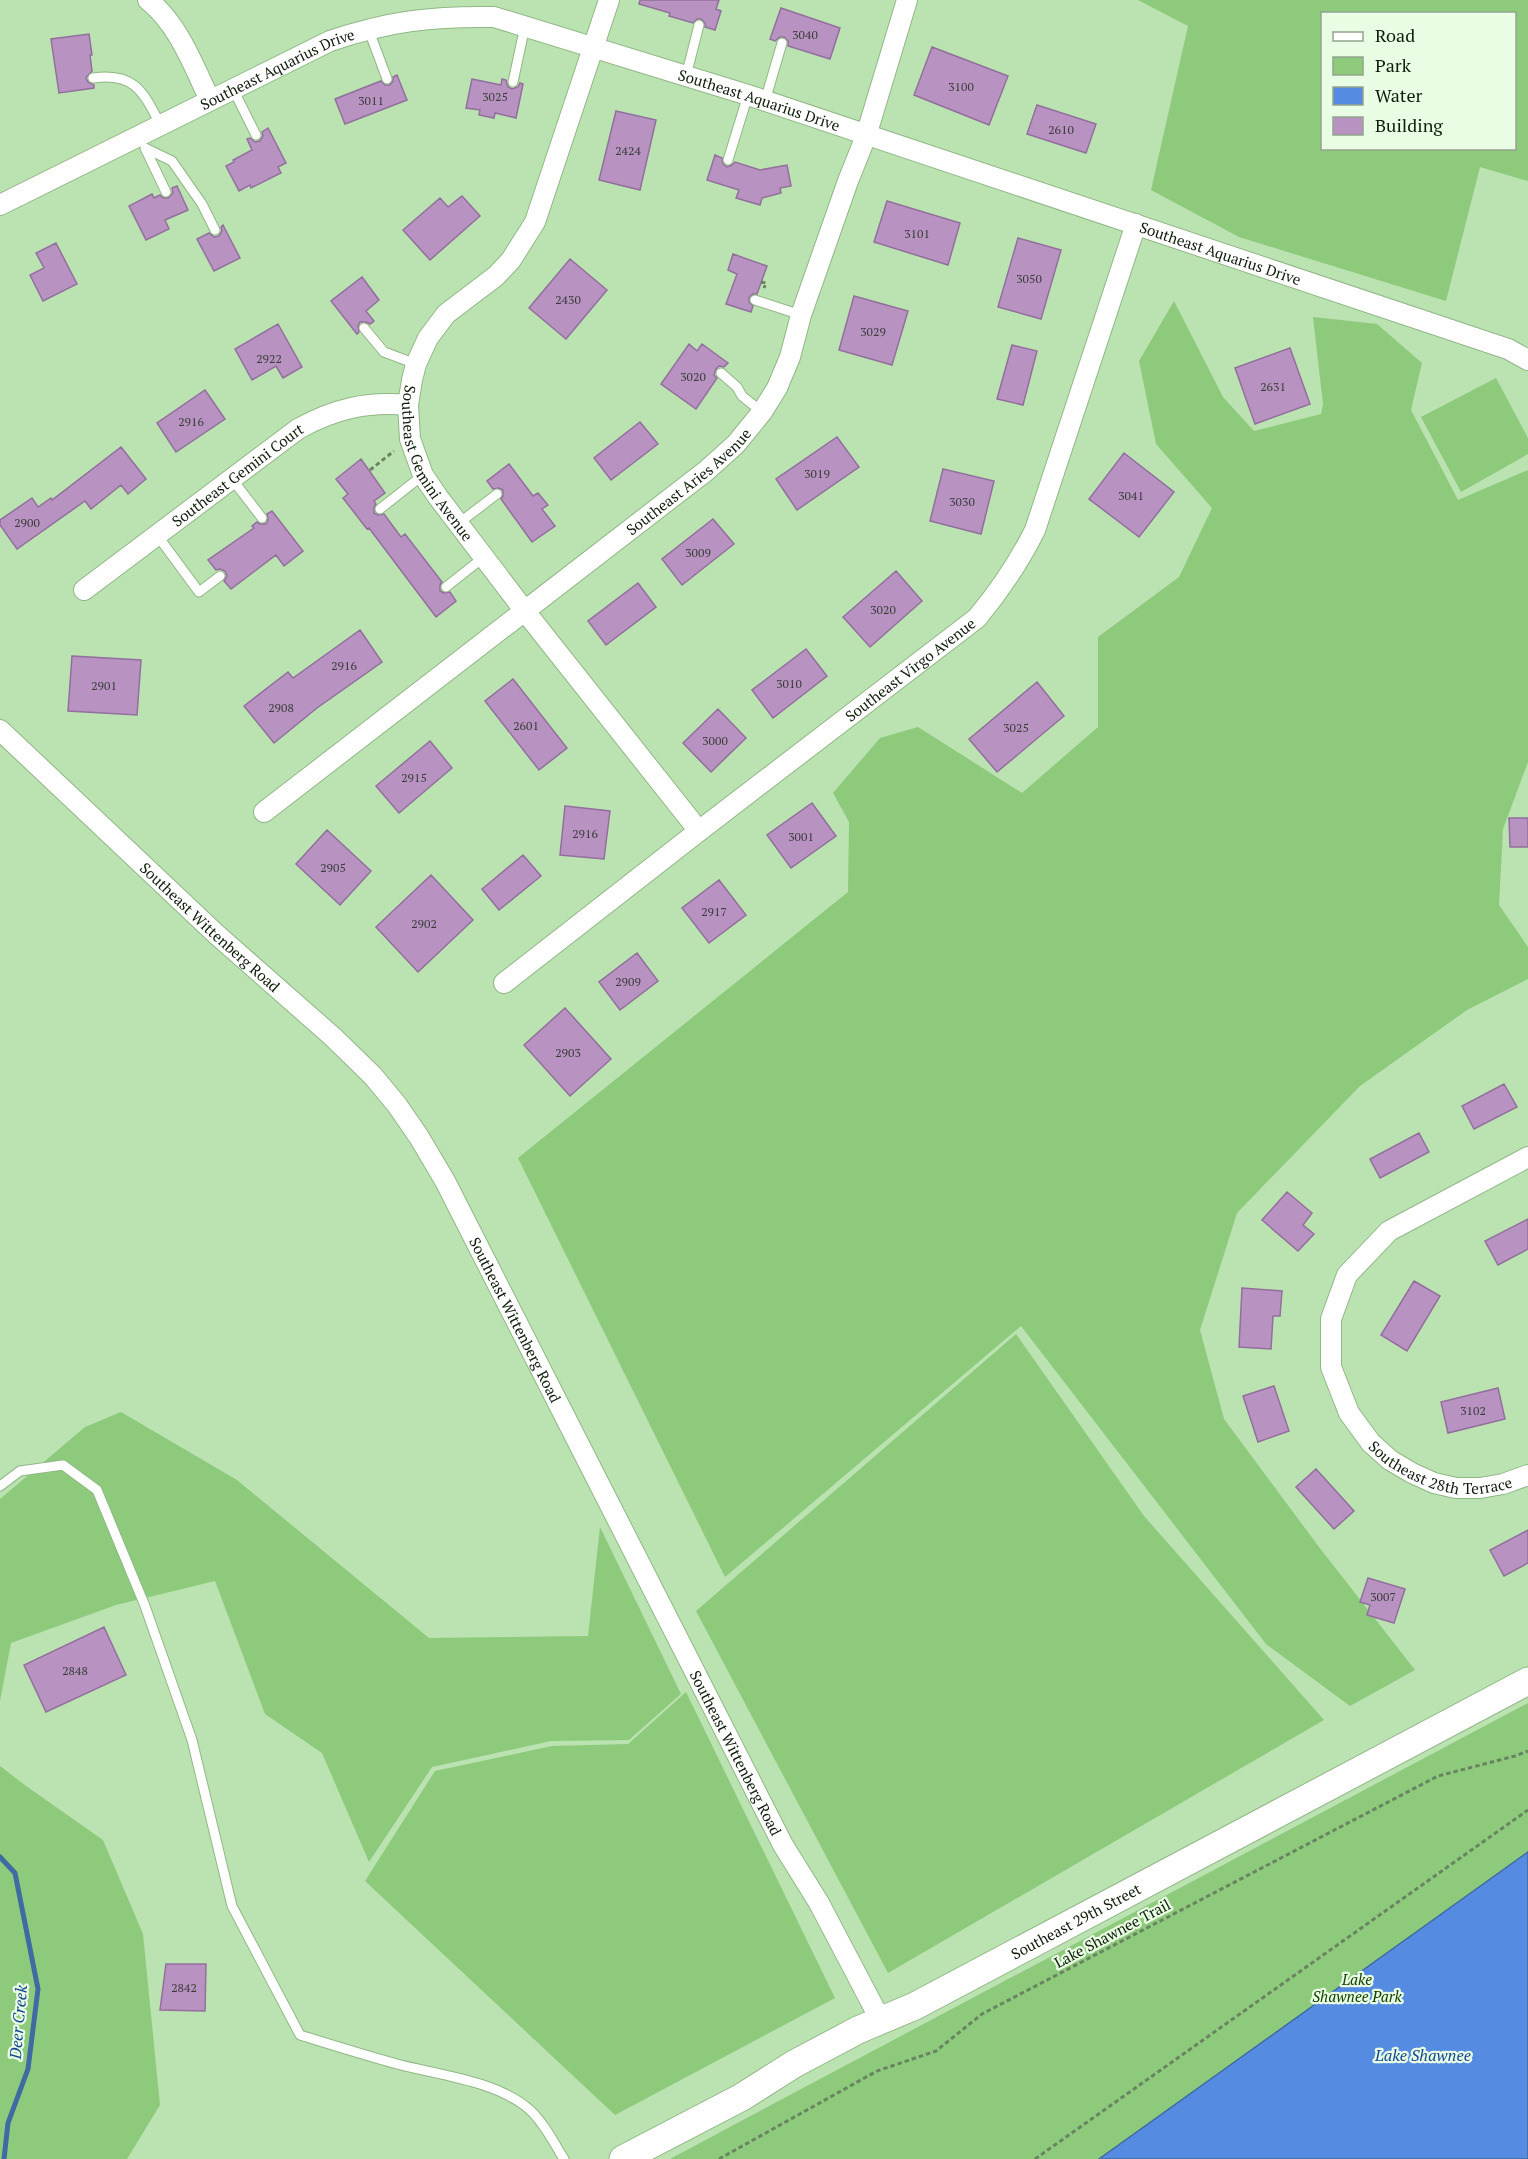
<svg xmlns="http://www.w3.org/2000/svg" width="1528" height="2159" font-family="'PT Serif',serif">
<rect width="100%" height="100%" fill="#bbe2b1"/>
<path fill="#8dca7c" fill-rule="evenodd" d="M1138 0H1528V181L1480 167 1446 301 1239 237 1151 190 1188 26ZM1322 14H1514V148H1322Z
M1174 301 1223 397 1254 431 1321 414 1323 404 1313 317 1377 324 1422 363 1411 410 1458 500 1528 470V762L1503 829 1499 905 1528 947V979L1467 1010 1360 1086 1237 1213 1200 1330 1224 1419 1319 1547 1415 1670 1350 1706 1266 1644 1021 1326 725 1577 518 1158 848 892 849 822 833 793 880 738 918 727 1022 793 1098 727V637L1179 577 1212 508 1156 444 1139 361Z
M1496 378 1528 438V454L1461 492 1421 417Z
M1016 1334 1144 1516 1324 1720 888 1973 696 1611Z
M121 1412 237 1480 429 1638 588 1636 600 1527 681 1694 629 1740 551 1741 432 1767 369 1862 322 1753 265 1714 215 1581 116 1605 11 1643 0 1701V1499L85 1427Z
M686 1692 835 1998 615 2115 365 1881 435 1771 552 1746 628 1744Z
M1528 1703V2159H670L771 2105Z
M0 1766 26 1786 103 1840 143 1934 160 2105 127 2159H0Z"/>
<path fill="#558ce2" stroke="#406ba2" stroke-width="1.5" d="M1528 1852V2159H1099Z"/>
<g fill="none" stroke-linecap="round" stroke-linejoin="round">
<path stroke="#406ba2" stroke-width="5" d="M0 1857 15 1873 38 1989 28 2069 8 2123 4 2159"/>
</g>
<path fill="#b893c2" stroke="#926f9c" stroke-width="1.5" d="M640 0H719L716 9 721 11 715 30 705 27V23L701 19H697L693 23 669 16 670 13 639 4Z
M781 8 840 28 830 59 788 46V41L784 37H780L775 41 770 39Z
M89 34 92 55H90L92 71 86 78 88 82 94 85V88L59 93 51 39Z
M932 47 1008 76 989 125 914 95Z
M397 75 407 100 345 124 335 99 381 81 385 85H390L393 81V77Z
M472 79 501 85 502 79 506 80 508 87 512 89 518 87 520 83 523 84 516 118 495 113 494 118 479 115 480 110 466 108Z
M1037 105 1096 124 1086 153 1027 134Z
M616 111 656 120 640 190 599 180Z
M268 128 286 163 278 167 281 173 251 188 250 185 239 191 226 166 234 162 233 160 252 150 247 139 250 138 255 142 260 141 263 136 262 132Z
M715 155 722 158 723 164 727 167 732 165 735 162 760 170 787 165 791 186 780 188 781 193 762 198 760 205 736 198 739 190 707 180Z
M177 186 188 210 165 220 169 229 146 240 129 206 152 194 154 198 160 195 163 198H168L173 193 172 188Z
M462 196 480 216 430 260 403 230 440 198 448 207Z
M887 201 960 223 948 265 874 242Z
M223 225 240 258 214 271 197 239 209 233 214 237 219 236 222 231 221 227Z
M1018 238 1061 250 1041 319 998 307Z
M56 243 77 284 43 301 30 275 44 268 36 253Z
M733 254 767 266 757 294H753L749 297V302L753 306 751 312 726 304 737 274 728 270Z
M570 259 607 290 566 339 529 308Z
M362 277 379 300 366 311 374 321 370 324 366 322H360L358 326 359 332 357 334 331 301Z
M854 296 908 311 892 365 839 350Z
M278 324 302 367 283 378 276 366 252 380 235 349Z
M689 344 697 351 702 344 728 363 724 367 719 366 716 369 714 375 717 378 696 409 661 384Z
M1012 345 1037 351 1023 405 997 399Z
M1290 348 1310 404 1255 424 1235 368Z
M205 390 225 419 176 452 157 423Z
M640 422 658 444 611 480 594 458Z
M837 437 859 467 797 510 776 479Z
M121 447 146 479 128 494 121 485 91 509 85 501 17 549 0 525V520L32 498 38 507 51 498 52 500Z
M1124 453 1174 492 1139 537 1089 499Z
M361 459 385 493 374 501 376 504 374 507V513L378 515 384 514 401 537 405 534 442 582 440 585V591L444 593 450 592 456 601 436 617 369 528 367 529 343 498 348 494 336 479Z
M509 464 533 496 538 493 548 505 542 509 555 526 532 542 501 499 503 496V490L499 488 493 489 487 481Z
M943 469 994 481 981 534 930 521Z
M272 511 303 551 284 566 276 555 231 589 224 581 227 576 225 571 220 569 216 570 208 560 254 528 252 526 257 522 260 524H266L268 520 267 514Z
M713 519 734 544 682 585 662 559Z
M896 571 922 601 870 647 843 617Z
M638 583 656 607 606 645 588 621Z
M360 630 382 662 317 708 274 743 244 706 288 672 293 678Z
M806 649 827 676 773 718 752 690Z
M72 656 141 660 137 715 68 711Z
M513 679 567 748 539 770 485 701Z
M1037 682 1064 716 997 772 969 739Z
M718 709 746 738 711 772 683 743Z
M430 741 452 768 399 813 376 786Z
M812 803 836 836 791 868 767 835Z
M565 806 610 811 604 859 560 855Z
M1509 818H1528V847H1510Z
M327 830 371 871 340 905 296 864Z
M523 855 541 876 499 910 482 889Z
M431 875 473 920 418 972 376 927Z
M719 880 746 915 709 943 682 908Z
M637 953 658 981 620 1010 599 982Z
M565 1008 611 1059 570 1096 524 1045Z
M1504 1084 1517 1107 1474 1129 1462 1106Z
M1419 1133 1429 1152 1380 1178 1370 1159Z
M1287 1192 1312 1213 1303 1225 1314 1234 1298 1251 1262 1220Z
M1528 1219V1249L1498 1265 1485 1241Z
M1414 1281 1440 1296 1407 1351 1381 1335Z
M1242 1288 1282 1291 1280 1316H1273L1271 1349 1239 1347Z
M1274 1386 1289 1431 1258 1442 1243 1396Z
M1498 1388 1505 1419 1448 1433 1441 1402Z
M1316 1469 1354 1511 1334 1529 1296 1487Z
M1528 1530V1563L1504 1576 1490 1550Z
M1368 1578 1405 1589 1394 1623 1367 1615 1370 1605 1360 1602Z
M104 1627 126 1675 46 1712 24 1665Z
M166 1964H206L205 2011 160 2010Z"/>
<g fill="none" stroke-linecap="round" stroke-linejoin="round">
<g stroke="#91b787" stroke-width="11">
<path id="service" d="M368 28 387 79
M686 76 699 25
M93 78C134 72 143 91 160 124
M513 82 525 26
M233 89 256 135
M765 101 782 43
M145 148 172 161 202 204 215 230
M145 148 166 192
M728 160 748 95
M755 300 801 315
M364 328 384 352 416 364
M721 373 737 387 742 396 762 412
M232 479 262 518
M380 509 423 475
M459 523 497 494
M157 535 199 592 220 576
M446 587 484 557
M0 1486 20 1471 63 1465 97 1490 145 1606 192 1740 232 1906 300 2035C332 2045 364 2055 397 2064 438 2075 498 2081 530 2110 544 2123 554 2143 564 2159"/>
</g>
<g stroke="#91b787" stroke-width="22">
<g id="minor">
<path d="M148 0C179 25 193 65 210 100"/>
<path id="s1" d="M609 0 535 222 511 260 496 276 446 314 428 338 416 364 412 380 408 405 410 439 423 475 438 497 524 610 699 831"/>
<path id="s2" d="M0 205 330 41C389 21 433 16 494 17L748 95 1508 349 1528 360"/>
<path id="s3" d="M84 590 298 429C334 409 367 401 408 405"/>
<path id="s4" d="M0 730 216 934 333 1037 373 1076 397 1105 419 1137 445 1181 783 1845 819 1903 881 2021"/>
<path id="s5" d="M264 812 706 471 736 444 762 412 777 388 790 357 801 315 848 181 866 136 907 0"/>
<path id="s6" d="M504 983 699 831 977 618C1001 589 1018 564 1035 530L1136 224"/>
<path id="s7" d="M1528 1157 1389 1231 1347 1275 1331 1319V1367L1349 1413 1371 1443 1390 1460 1412 1473 1434 1483 1456 1488H1480L1503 1484 1528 1475"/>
</g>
</g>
<g stroke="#91b787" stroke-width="29">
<g id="secondary">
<path id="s8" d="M623 2159 742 2097 794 2064 858 2030 915 2006 1528 1681"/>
</g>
</g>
<path stroke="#698461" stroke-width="3" stroke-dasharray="4.5 3" stroke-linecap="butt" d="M761 282 766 283 764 288
M370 470 394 451
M719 2159 877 2071 936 2051 982 2014 1438 1776 1515 1756 1528 1751
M1035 2159 1528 1810"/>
<use href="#service" stroke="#fff" stroke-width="9"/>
<use href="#minor" stroke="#fff" stroke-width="20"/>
<use href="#secondary" stroke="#fff" stroke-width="27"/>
</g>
<g text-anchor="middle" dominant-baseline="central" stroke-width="4.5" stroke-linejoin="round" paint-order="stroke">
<g font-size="12" fill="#393b39">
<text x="805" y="34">3040</text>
<text x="961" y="86">3100</text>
<text x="495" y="96">3025</text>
<text x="371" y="100">3011</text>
<text x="1061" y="129">2610</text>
<text x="628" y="150">2424</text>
<text x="917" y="233">3101</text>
<text x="1029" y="278">3050</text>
<text x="568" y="299">2430</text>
<text x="873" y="331">3029</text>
<text x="269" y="358">2922</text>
<text x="693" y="376">3020</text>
<text x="1273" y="386">2631</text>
<text x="191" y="421">2916</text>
<text x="817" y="473">3019</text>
<text x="1131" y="495">3041</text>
<text x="962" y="501">3030</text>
<text x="27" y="522">2900</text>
<text x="698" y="552">3009</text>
<text x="883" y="609">3020</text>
<text x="344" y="665">2916</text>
<text x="789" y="683">3010</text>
<text x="104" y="685">2901</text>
<text x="281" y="707">2908</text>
<text x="526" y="725">2601</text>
<text x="1016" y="727">3025</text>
<text x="715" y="740">3000</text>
<text x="414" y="777">2915</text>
<text x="585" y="833">2916</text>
<text x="801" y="836">3001</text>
<text x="333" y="867">2905</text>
<text x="714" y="911">2917</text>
<text x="424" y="923">2902</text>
<text x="628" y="981">2909</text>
<text x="568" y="1052">2903</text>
<text x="1473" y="1410">3102</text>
<text x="1383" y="1596">3007</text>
<text x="75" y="1670">2848</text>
<text x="184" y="1987">2842</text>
</g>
<g font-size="15" fill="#0f1e0b" stroke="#e9fde4">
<text stroke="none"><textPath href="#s2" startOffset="309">Southeast Aquarius Drive</textPath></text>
<text stroke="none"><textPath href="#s2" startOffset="813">Southeast Aquarius Drive</textPath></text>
<text stroke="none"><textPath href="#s2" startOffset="1299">Southeast Aquarius Drive</textPath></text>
<text stroke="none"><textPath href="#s1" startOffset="530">Southeast Gemini Avenue</textPath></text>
<text stroke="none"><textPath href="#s3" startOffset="192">Southeast Gemini Court</textPath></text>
<text stroke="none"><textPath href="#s5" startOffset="538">Southeast Aries Avenue</textPath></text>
<text stroke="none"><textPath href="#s6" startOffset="513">Southeast Virgo Avenue</textPath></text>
<text stroke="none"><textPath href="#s4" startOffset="288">Southeast Wittenberg Road</textPath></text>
<text stroke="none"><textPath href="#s4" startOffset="792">Southeast Wittenberg Road</textPath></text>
<text stroke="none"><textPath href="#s7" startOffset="477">Southeast 28th Terrace</textPath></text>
<text stroke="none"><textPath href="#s4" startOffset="1278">Southeast Wittenberg Road</textPath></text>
<text stroke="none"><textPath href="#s8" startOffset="512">Southeast 29th Street</textPath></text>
<text transform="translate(1112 1933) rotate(-28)">Lake Shawnee Trail</text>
</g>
<g font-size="15" font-style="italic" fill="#124000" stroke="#e9fde4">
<text x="1357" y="1979">Lake<tspan x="1357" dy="17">Shawnee Park</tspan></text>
</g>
<g font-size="16" font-style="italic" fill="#114592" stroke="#e9fde4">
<text transform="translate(18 2022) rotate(-85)">Deer Creek</text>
<text x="1423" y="2055">Lake Shawnee</text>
</g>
</g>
<rect x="1321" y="12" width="195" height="138" fill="#e9fde4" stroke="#92a48d" stroke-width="1.5"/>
<rect x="1333" y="32" width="30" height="9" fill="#ffffff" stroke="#92a48d" stroke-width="1.5"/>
<text x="1375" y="42" font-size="18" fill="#0f1e0b">Road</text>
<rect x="1333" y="57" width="30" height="18" fill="#8dca7c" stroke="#92a48d" stroke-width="1.5"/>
<text x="1375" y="72" font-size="18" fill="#0f1e0b">Park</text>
<rect x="1333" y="87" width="30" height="18" fill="#558ce2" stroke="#92a48d" stroke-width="1.5"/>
<text x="1375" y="102" font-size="18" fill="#0f1e0b">Water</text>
<rect x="1333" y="117" width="30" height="18" fill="#b893c2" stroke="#92a48d" stroke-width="1.5"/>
<text x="1375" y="132" font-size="18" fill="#0f1e0b">Building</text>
</svg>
